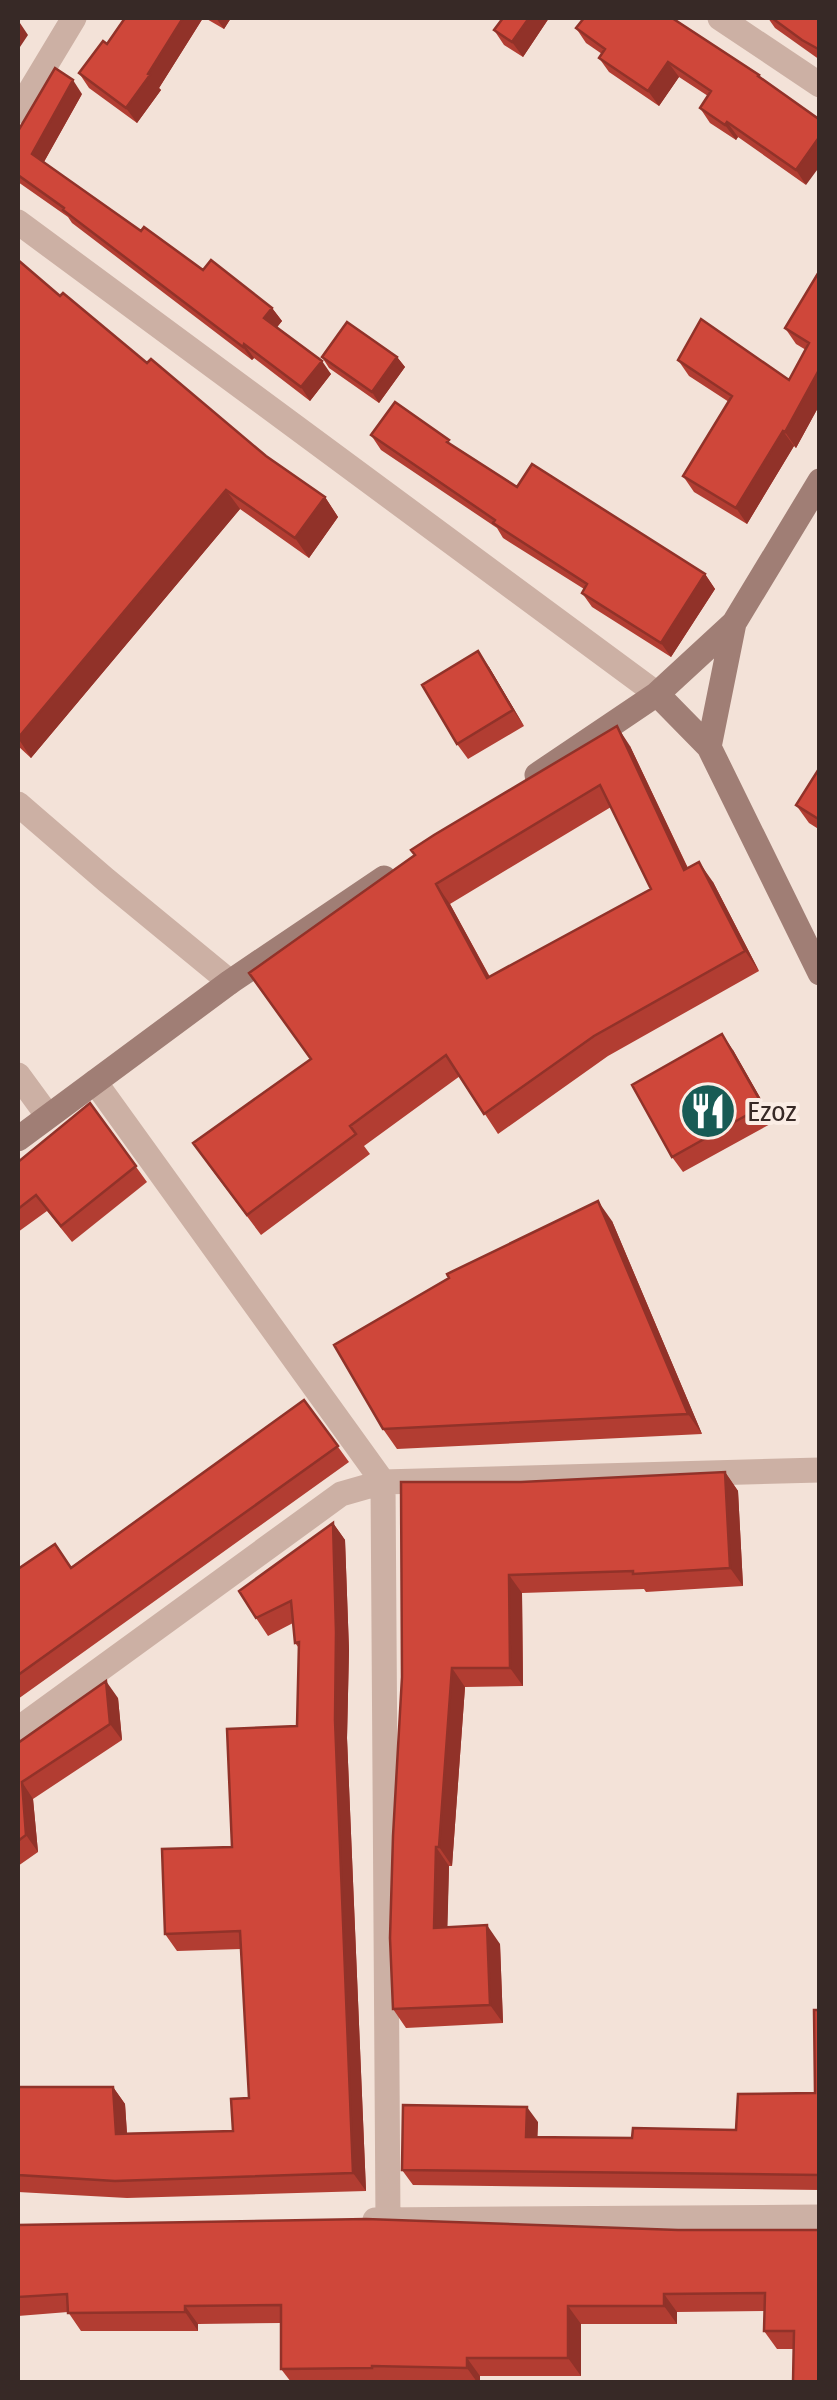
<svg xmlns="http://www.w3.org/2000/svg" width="837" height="2400" font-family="'Fira Sans Condensed',sans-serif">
<rect width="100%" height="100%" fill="#f3e2d8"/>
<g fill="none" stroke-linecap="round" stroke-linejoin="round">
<path stroke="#ccb0a4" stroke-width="25" d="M720 18 820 85
M18 111 74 18
M18 222 657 694
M18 804 106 880 230 982
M18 1075 48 1116
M95 1082 383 1482 388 2220
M18 1729 341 1494 383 1482 820 1470
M375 2220 820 2217"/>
<path stroke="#a07e75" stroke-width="25" d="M820 481 734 623 657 694 709 747 820 973
M709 747 734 623
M537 775 657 694
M18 1139 230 982 384 878"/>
</g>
<path fill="#b23d32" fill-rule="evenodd" d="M125 18H203L159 88 161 90 137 123 89 88 79 73 107 44Z
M205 18H231L224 29Z
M503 18H549L523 57 504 45 494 30Z
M768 18H820V60L775 28Z
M576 28 759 75 806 185 738 137 736 140 710 123 700 108 708 96 679 77 659 106 609 72 599 58 602 54 586 43Z
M82 94 44 162 141 231 203 270 272 308 282 321 277 327 331 374 310 401 254 358 252 360 72 223 68 217 18 182V131Z
M18 260 60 296 266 456 325 497 338 517 309 558 240 509 31 758 18 746Z
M820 270V404L796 448 794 446 747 524 694 492 683 476 729 402 689 376 678 360 789 380 806 350 796 344 785 328Z
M322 357H397L405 367 379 403 329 368Z
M371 435 452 445 517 487 705 574 715 589 671 657 592 607 582 593 584 589 503 538 497 528 381 450Z
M489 667 524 726 468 759 457 744Z
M630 746 688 868 713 882 759 971 608 1056 498 1134 460 1076 364 1146 370 1154 261 1235 207 1163 311 1059 249 973ZM611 807 651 889 490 977 450 904Z
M820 767V830L809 823 796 805Z
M733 1050 774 1122 683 1172 672 1157Z
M90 1103 147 1182 72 1242 47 1211 18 1232V1162Z
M612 1221 702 1434 397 1449 383 1429 449 1278Z
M304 1400 349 1462 18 1699V1569L71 1567Z
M725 1472 738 1491 743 1586 646 1592 644 1589 522 1593 523 1686 465 1687 452 1866H449L447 1927 500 1944 503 2023 406 2028 393 2009 402 1677 521 1482Z
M333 1523 345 1540 349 1650 347 1738 366 2191 127 2198 18 2192V2087H113L125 2104 127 2133 233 2131 249 2098 241 1949 177 1951 165 1934 232 1847 297 1726 299 1648 295 1643 293 1623 268 1636 256 1618Z
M118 1698 122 1740 33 1799 38 1852 18 1866V1743Z
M820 2010V2190L413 2185 402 2170 538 2122 537 2137 632 2138 736 2130 815 2093Z
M18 2225 678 2230H820L794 2349H777L764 2331V2311L677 2312V2324H581V2376H480V2382H291L281 2369V2323L198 2324V2331H81L68 2312 18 2316Z"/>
<path fill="#913229" d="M183 18H203L159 88 161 90 137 123 126 108Z
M216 18H231L224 29Z
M529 18H549L523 57 512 42Z
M18 20 28 35 18 50Z
M668 62 679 77 659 106 648 91Z
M73 80 82 94 41 167 32 154Z
M727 122 738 137 736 140 725 125Z
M820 136V166L806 185 796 170Z
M272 308 282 321 274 331 264 318Z
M244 344 254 358 252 360 243 347Z
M397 357 405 367 379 403 372 392Z
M322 361 331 374 310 401 301 387Z
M820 368V404L796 448 785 432Z
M783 431 794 446 747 524 736 508Z
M226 490 240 509 31 758 18 738Z
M325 497 338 517 309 558 295 538Z
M705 574 715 589 671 657 661 643Z
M478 651 489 667 524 726 513 710Z
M617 726 630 746 698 890 684 870Z
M699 862 713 882 759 971 745 951Z
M436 884 450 904 501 998 487 978Z
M722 1034 733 1050 774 1122 763 1106Z
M598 1201 612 1221 702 1434 688 1414Z
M725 1472 738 1491 743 1586 730 1568Z
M333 1523 345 1540 349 1650 347 1738 366 2191 353 2173 335 1720Z
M509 1575 522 1593 523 1686 510 1668Z
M452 1668 465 1687 452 1866 439 1847Z
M106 1681 118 1698 122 1740 110 1724Z
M22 1782 33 1799 38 1852 26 1835Z
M436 1847 449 1866 447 1946 434 1928Z
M487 1925 500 1944 503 2023 490 2005Z
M113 2087 125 2104 128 2151 116 2134Z
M527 2107 538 2122 537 2153 526 2137Z
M664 2294 677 2312V2324L664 2306Z
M185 2306 198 2324V2331L185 2312Z
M568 2306 581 2324V2376L568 2358Z
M467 2358 480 2376V2382H477L467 2368Z"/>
<path fill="#cf473a" stroke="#913229" stroke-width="2.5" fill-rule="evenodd" d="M125 18H183L148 74 150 75 126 108 79 73 103 41 107 44Z
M503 18H529L512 42 494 30Z
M584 18H672L759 75 758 76 820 120V136L796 170 727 122 725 125 700 108 711 91 668 62 648 91 599 58 605 49 576 28Z
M772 18H820V50L802 40Z
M55 68 73 80 32 154 141 231 144 227 203 270 211 260 272 308 264 318 322 361 301 387 244 344 243 347 63 210 64 208 18 175V131Z
M18 260 60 296 63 293 147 363 151 359 266 456 325 497 295 538 226 490 18 738Z
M820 270V368L785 432 783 431 736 508 683 476 732 396 678 360 701 319 789 380 809 343 785 328Z
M347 322 397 357 372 392 322 357Z
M395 402 449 440 447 442 517 487 532 464 705 574 661 643 582 593 587 584 493 523 495 520 371 435Z
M478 651 513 710 457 744 422 685Z
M617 726 684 870 699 862 745 951 594 1036 484 1114 446 1055 350 1126 356 1134 247 1215 193 1143 311 1059 249 973 415 855 411 850 434 835ZM600 785 651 889 487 978 436 884Z
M820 767V820L796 805Z
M722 1034 763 1106 672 1157 632 1085Z
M90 1103 136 1166 61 1226 36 1195 18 1209V1162Z
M598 1201 688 1414 383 1429 334 1345 449 1278 447 1274Z
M304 1400 338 1446 18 1675V1569L55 1544 71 1568Z
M725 1472 730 1568 633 1574V1571L509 1575 510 1668H452L439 1847H436L434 1928 487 1925 490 2005 393 2009 390 1938 393 1836 402 1677 401 1482H521Z
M333 1523 336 1632 335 1720 353 2173 115 2181 18 2175V2087H113L116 2134 233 2131 231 2099 249 2098 240 1931 165 1934 162 1849 232 1847 227 1729 297 1726 299 1642 295 1643 291 1601 256 1618 239 1591Z
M106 1681 110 1724 22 1782 26 1835 18 1841V1743Z
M814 2010H820V2175L402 2170 403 2105 527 2107 526 2137 632 2138 633 2128 736 2130 738 2094 815 2093Z
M366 2219 678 2230H820V2382H793L794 2331H764L765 2293 664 2294V2306H568V2358H467V2368L372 2366V2368L281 2369V2305L185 2306V2312L68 2313 67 2294 18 2297V2225Z"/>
<defs>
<g id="restaurant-disc" transform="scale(2.875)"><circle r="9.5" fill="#185b55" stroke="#fbede5"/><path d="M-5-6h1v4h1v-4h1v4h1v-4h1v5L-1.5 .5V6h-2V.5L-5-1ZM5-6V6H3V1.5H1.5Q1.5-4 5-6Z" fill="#fff"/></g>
</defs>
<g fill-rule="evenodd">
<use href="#restaurant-disc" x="708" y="1111"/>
</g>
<g text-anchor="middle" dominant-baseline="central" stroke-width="8" stroke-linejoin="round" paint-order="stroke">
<g font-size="28" fill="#372926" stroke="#fbede5" text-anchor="start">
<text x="747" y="1111">Ezoz</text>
</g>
</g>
<rect width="837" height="2400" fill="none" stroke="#372926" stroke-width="40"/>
</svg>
